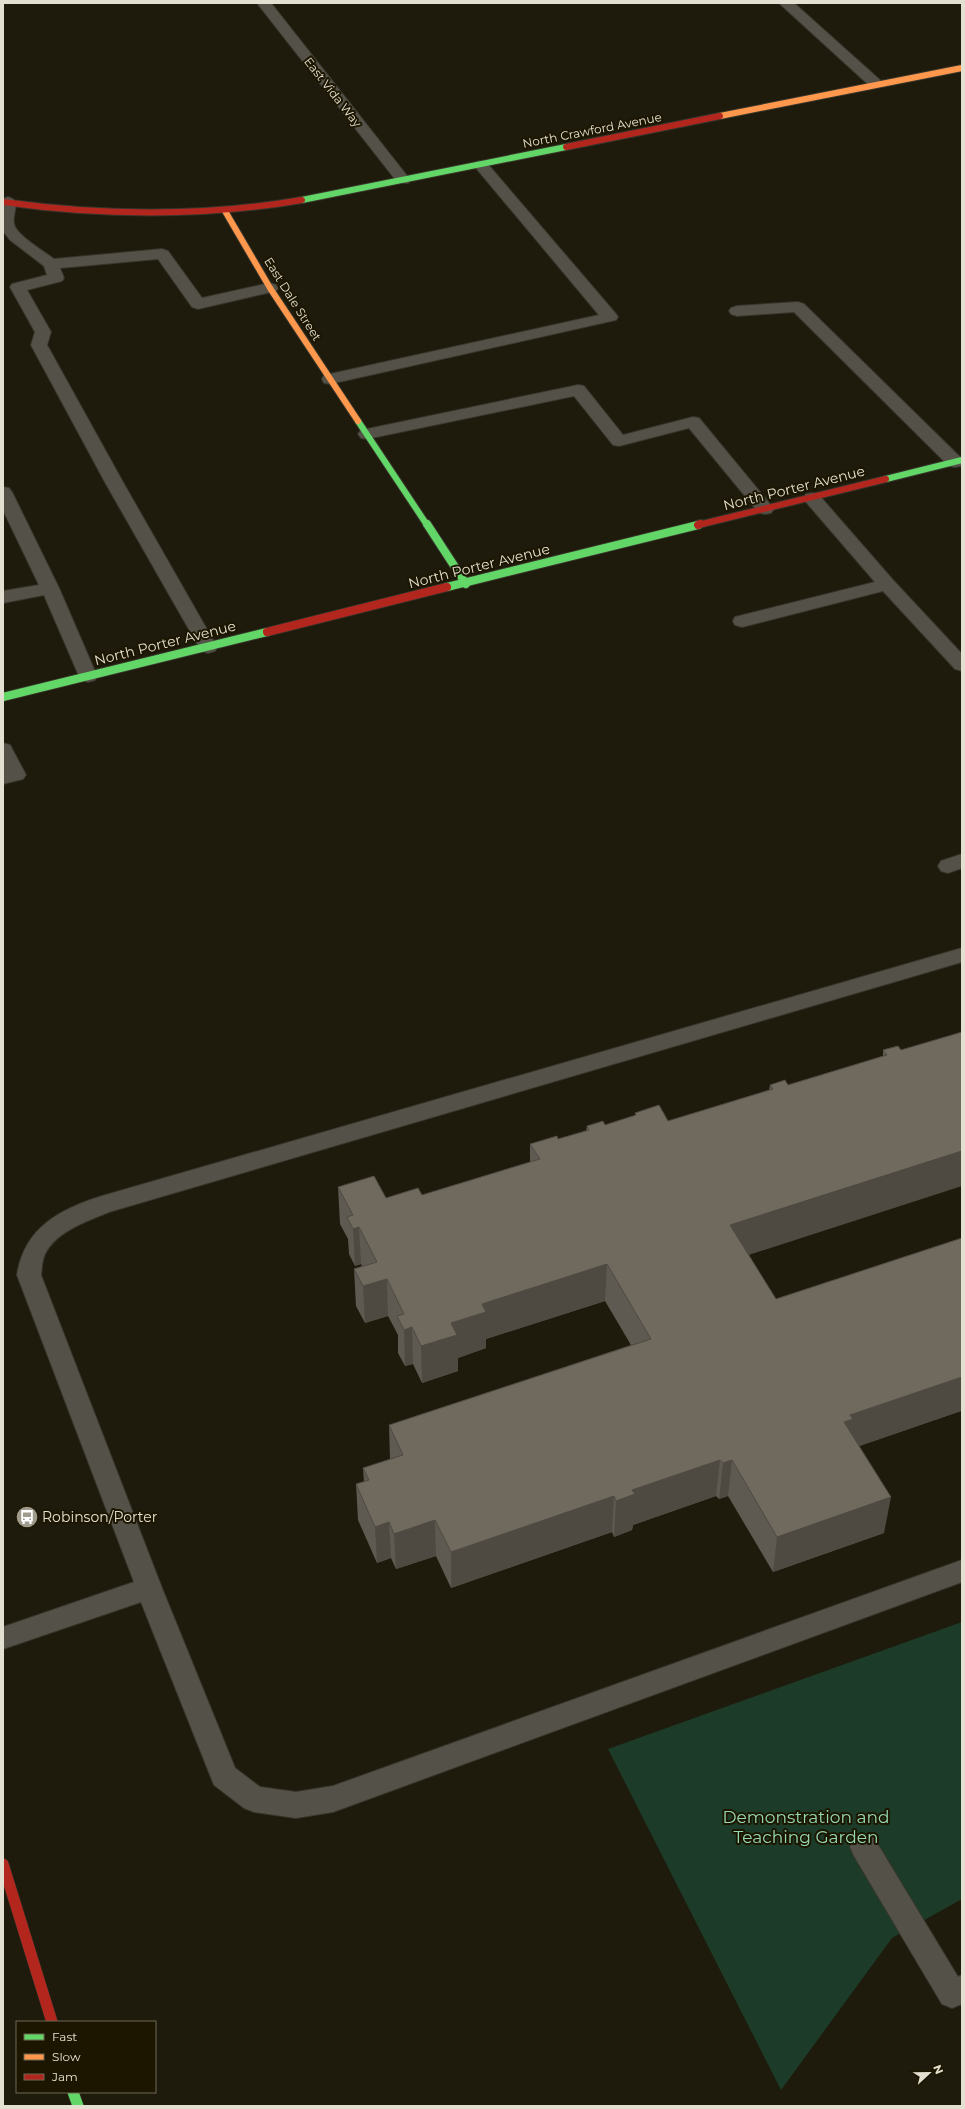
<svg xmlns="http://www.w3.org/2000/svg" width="965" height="2109" font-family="Montserrat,sans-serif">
<rect width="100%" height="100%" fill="#1e1b0c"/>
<path fill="#1c3c29" d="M962 1622V1899L892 1938 781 2090 608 1749Z"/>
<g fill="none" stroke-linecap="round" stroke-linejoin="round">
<g stroke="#38362c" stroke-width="2">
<path id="lane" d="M481 161 486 162 616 314 618 317 616 320 330 384 324 383 322 379 324 375 330 374 599 315 476 168 474 165 476 162Z
M8 197 13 199C19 206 12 215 14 224 16 235 45 252 54 259L162 249 168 251 202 298 270 283 276 285 278 288 276 291 198 309 192 307 158 259 60 268 64 278 62 281 27 290 51 332 47 345 124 484 217 647 215 651 208 653 201 651 199 647 106 484 31 345 35 332 10 287 12 284 47 275 44 266 10 240 3 231V199Z
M798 302 804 304 961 458V466L955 467 949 466 794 312 737 316 731 314 729 311 731 308 737 306Z
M578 385 584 386 623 435 693 417 699 418 774 509 771 513 765 514 759 513 689 428 619 446 613 445 574 396 367 439 361 438 358 434 361 430 367 429Z
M3 487 9 488 12 492 59 588 97 676 95 680 88 682 81 680 79 676 44 595 3 603V591L39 585 3 510Z
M812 493 818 494 893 580 962 654V671L955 669 883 591 742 627 735 625 733 621 735 617 875 582 806 502 803 498 806 494Z
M3 743 10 745 26 775 23 779 3 784Z
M962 854V868L948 873 941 871 938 866 941 861Z
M962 948V962L109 1212C88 1221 56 1231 45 1254 42 1260 42 1268 41 1275L162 1588 235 1768 260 1787 296 1792 333 1786 962 1560V1582L333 1812 296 1818 254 1812 244 1808 214 1785 141 1602 3 1649V1627L134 1582 17 1275C24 1228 60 1209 102 1196Z
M864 1834 874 1838 958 1977 962 1975V2004L952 2008 942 2004 854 1856 850 1847 854 1838Z"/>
</g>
<g stroke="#38362c" stroke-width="2">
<path id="street" d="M257 3H271L408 177 411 180 408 183H398Z
M779 3H794L881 81 883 84 881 87H871Z"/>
</g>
<g stroke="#38362c" stroke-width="8">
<path id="fast-far2" d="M302 200 566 147
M358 421 427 525
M886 479 962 460
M696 525H698"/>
</g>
<g stroke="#38362c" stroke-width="10">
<path id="fast-far1" d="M427 524 466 584
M447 587 698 525
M3 697 267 632"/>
</g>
<g stroke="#38362c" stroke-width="12">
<path id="fast" d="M73 2092 78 2106"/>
</g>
<g stroke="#38362c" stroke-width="8">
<path id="slow" d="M720 116 962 68
M225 211 270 288 358 421"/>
</g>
<g stroke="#38362c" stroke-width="8">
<path id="jam-far2" d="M566 147 720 116
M3 202C104 216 202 217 302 200
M698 525 886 479"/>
</g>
<g stroke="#38362c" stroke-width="10">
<path id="jam-far1" d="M698 525 700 524
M267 632 447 587"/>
</g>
<g stroke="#38362c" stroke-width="12">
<path id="jam" d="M3 1864 52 2022"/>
</g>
<use href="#lane" fill="#545248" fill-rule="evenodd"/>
<use href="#street" fill="#545248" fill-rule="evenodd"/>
<use href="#fast-far2" stroke="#63d668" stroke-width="6"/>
<use href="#fast-far1" stroke="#63d668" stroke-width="8"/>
<use href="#fast" stroke="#63d668" stroke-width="11"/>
<use href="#slow" stroke="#ff974d" stroke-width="6"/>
<use href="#jam-far2" stroke="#b3261e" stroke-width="6"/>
<use href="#jam-far1" stroke="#b3261e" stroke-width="8"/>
<use href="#jam" stroke="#b3261e" stroke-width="11"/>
</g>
<path fill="#5f5a51" d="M898 1046 749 1255 776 1299 962 1238V1412L961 1411 859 1446 884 1533 773 1572 728 1496 719 1499 716 1496 633 1525 632 1530 614 1537 612 1532 451 1588 436 1556 396 1569 391 1558 377 1563 358 1520 356 1484 364 1482 363 1468 390 1460 389 1425 631 1345 605 1301 486 1339V1348L458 1358V1371L422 1383 413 1364 405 1366 398 1353V1335L388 1316 365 1323 356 1306 354 1269 362 1266 361 1264 355 1266 349 1254 348 1239 340 1224 338 1187 386 1198 422 1195 530 1162V1144L558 1139 586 1131 587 1126 605 1125 635 1116V1113L668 1121 769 1090 770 1085H788L883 1056V1050Z"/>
<path fill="#4e4a42" d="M962 1151V1186L727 1262 730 1225Z
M359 1227 361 1264 355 1266 353 1229Z
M607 1264 605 1301 486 1339V1348L458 1358V1371L422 1383 421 1346 451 1323 482 1304Z
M387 1279 388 1316 365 1323 363 1286Z
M412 1327 413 1364 405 1366 404 1330Z
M962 1377V1406L961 1411 848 1450 844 1422 850 1415Z
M720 1460 716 1496 633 1525 632 1530 614 1537 616 1501 632 1490Z
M732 1460 728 1496 719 1499 723 1463Z
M614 1496 612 1532 451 1588V1552Z
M891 1497 884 1533 773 1572 777 1537Z
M435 1520 436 1556 396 1569 394 1534Z
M389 1522 391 1558 377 1563 375 1527Z"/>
<path fill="#6f695e" stroke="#4e4a42" d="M962 1032V1151L730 1225 776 1299 962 1238V1377L850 1415 853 1419 844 1422 891 1497 777 1537 732 1460 723 1463 720 1460 632 1490 635 1494 616 1501 614 1496 451 1552 435 1520 394 1534 389 1522 375 1527 356 1484 369 1480 363 1468 403 1455 389 1425 651 1339 607 1264 482 1304 486 1312 451 1323 457 1335 421 1346 412 1327 404 1330 397 1316 404 1314 387 1279 363 1286 354 1269 377 1262 359 1227 353 1229 347 1217 353 1215 338 1187 374 1176 386 1198 418 1188 422 1195 540 1159 530 1144 557 1136 558 1139 589 1130 587 1126 603 1121 605 1125 636 1115 635 1113 659 1105 668 1121 773 1089 770 1085 785 1080 788 1085 887 1055 883 1050 898 1046 901 1050Z"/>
<defs>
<g id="bus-disc" transform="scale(1.15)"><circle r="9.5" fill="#9f9b8c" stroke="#1c1600"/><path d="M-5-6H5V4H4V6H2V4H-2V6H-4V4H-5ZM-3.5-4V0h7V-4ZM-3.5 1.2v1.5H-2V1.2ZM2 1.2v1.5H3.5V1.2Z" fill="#fff"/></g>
</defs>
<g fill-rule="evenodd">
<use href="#bus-disc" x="27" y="1517"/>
</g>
<g text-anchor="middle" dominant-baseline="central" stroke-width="4" stroke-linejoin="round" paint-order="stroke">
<g font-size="12" fill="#e4e0d1" stroke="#1c1600">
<text transform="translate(333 92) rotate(52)">East Vida Way</text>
<text transform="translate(592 130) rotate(-11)">North Crawford Avenue</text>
<text transform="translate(293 299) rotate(58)">East Dale Street</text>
</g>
<g font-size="14" fill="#e4e0d1" stroke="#1c1600">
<text transform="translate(794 488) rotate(-14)">North Porter Avenue</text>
<text transform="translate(479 566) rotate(-14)">North Porter Avenue</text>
<text transform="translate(165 643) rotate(-14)">North Porter Avenue</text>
</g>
<g font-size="14" fill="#e4e0d1" stroke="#1c1600" text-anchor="start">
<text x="42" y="1517">Robinson/Porter</text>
</g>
<g font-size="17" fill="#95d9b3" stroke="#1c1600">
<text x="806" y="1817">Demonstration and<tspan x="806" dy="20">Teaching Garden</tspan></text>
</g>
</g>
<rect width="965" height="2109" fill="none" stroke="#e4e0d1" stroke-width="8"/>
<rect x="16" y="2021" width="140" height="72" fill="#1c1600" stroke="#6c6754"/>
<rect x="24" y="2034" width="20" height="6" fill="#63d668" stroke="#6c6754"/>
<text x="52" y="2041" font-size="12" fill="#e4e0d1">Fast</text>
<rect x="24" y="2054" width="20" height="6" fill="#ff974d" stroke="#6c6754"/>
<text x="52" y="2061" font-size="12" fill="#e4e0d1">Slow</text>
<rect x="24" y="2074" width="20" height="6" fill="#b3261e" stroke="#6c6754"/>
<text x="52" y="2081" font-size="12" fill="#e4e0d1">Jam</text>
<g transform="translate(929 2073) rotate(68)" stroke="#1c1600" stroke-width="3" paint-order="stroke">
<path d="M0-3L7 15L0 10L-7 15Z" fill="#e4e0d1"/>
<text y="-6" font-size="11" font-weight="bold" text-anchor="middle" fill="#e4e0d1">N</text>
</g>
</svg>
